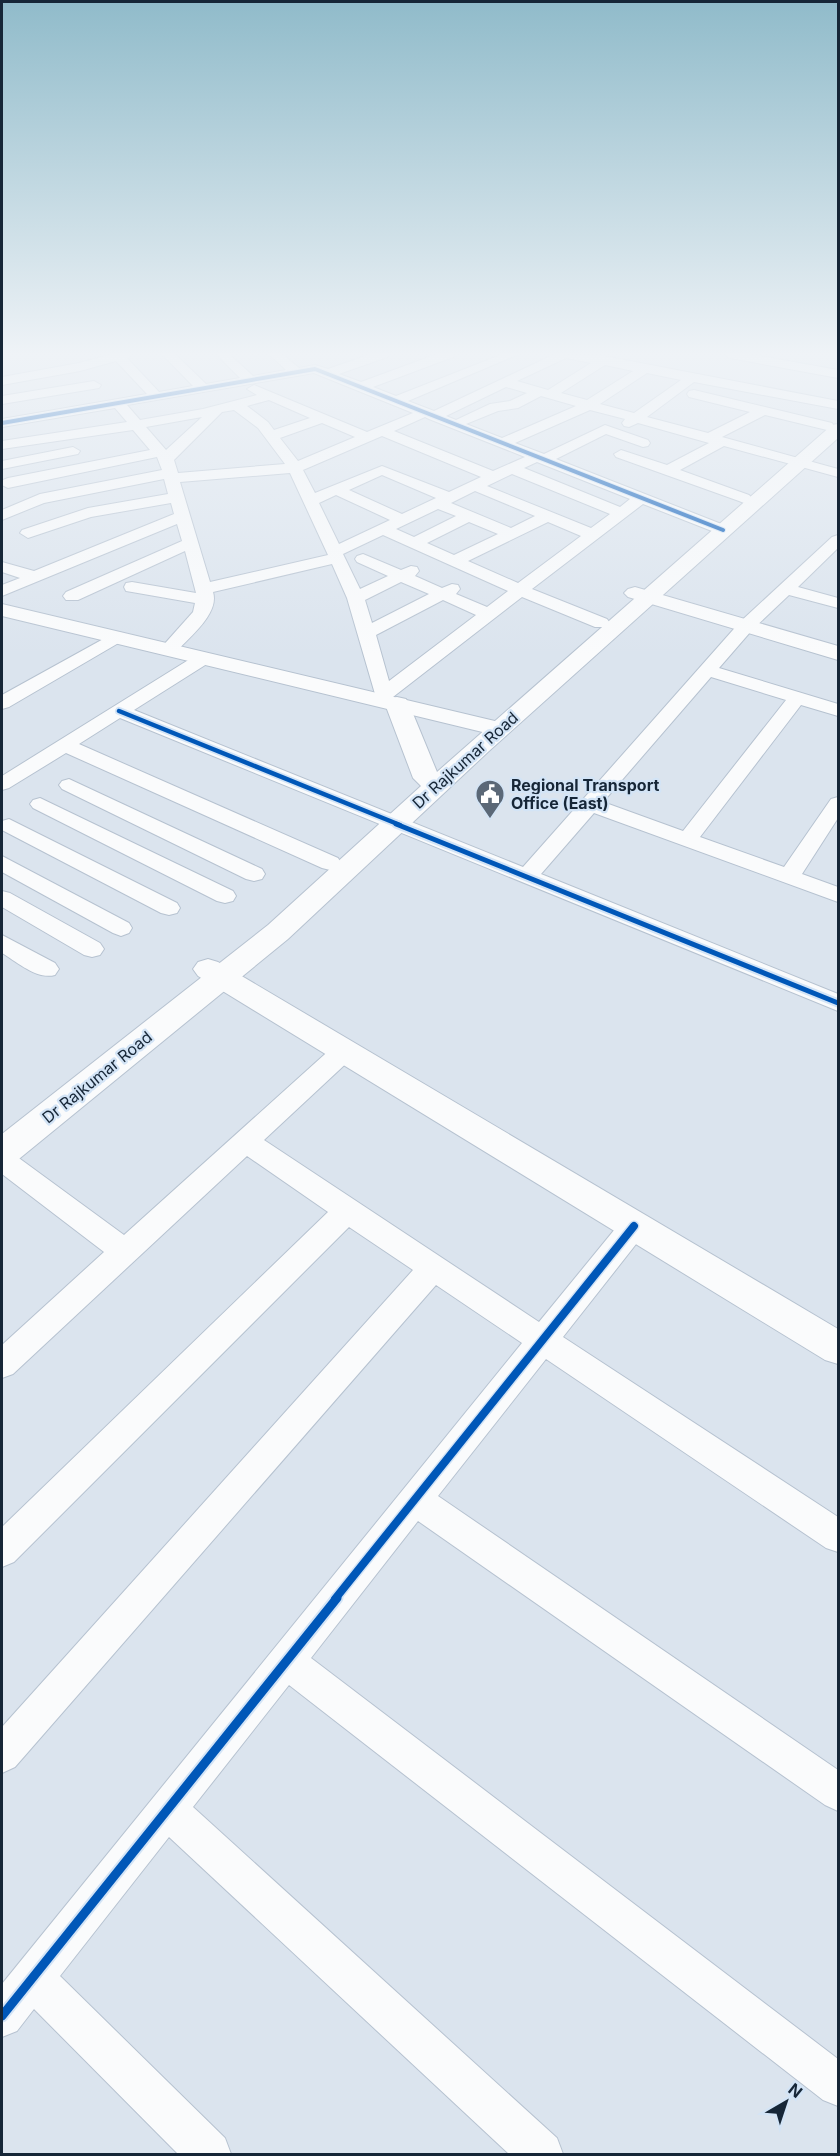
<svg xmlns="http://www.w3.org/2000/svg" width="840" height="2156" font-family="Inter,sans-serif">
<rect width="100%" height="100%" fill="#dbe4ee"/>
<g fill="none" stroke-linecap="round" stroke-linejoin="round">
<g stroke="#b6c2d0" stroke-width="2">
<path id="minor" d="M113 354H133L127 358 159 392 193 386 162 354H175L206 384 240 378 216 354H229L253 376 286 370 269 354H282L299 368 315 365 328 369 371 354H388L387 357 339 374 361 382 437 354H454L453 357 373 387 396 396 503 354H519L408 401 434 411 555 354 604 356 838 401V409L694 382 647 417 708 433 750 412 689 397 687 394 689 391 694 390 832 423 834 426 832 429 827 430 765 415 722 437 838 469V477L724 446 680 470 749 495 752 498 744 503 739 501 616 457 614 454 621 450 667 465 709 443 638 423 629 427 624 426 622 423 625 419 590 410 515 443 544 454 605 425 648 440 650 443 648 446 643 447 606 434 556 459 729 527 731 530 723 535 717 533 643 504 532 589 607 619 610 623 607 627H595L522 597 393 697 389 704H375L373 700 375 694 347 598 332 564 213 592C220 614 188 638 175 653H163L160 649 193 612 195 603 132 592 126 591 124 587 126 583 132 582 196 593 185 551 78 600H66L63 596 66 592 182 541 177 524 2 596V585L20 578 2 572V562L34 571 174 514 171 503 91 517 28 538 20 533 22 530 88 508 168 494 164 479 44 503 2 520V510L40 494 162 470 157 457 8 488 2 485 3 480 8 478 150 450 133 430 2 449V441L127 422 115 408 2 427V419L147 394 116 361 80 371 2 385V377L79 363ZM566 358 591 363 548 390 517 381ZM605 365 633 371 587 400 561 393ZM314 373 413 413 367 432 254 385 247 389 257 395 203 409 140 420 127 405ZM647 373 681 380 634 413 600 404ZM506 387 527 393 510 401 490 404 456 420 446 416ZM541 396 576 406 502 438 466 424 498 411 518 408ZM269 400 310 418 274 430 268 422 247 406ZM234 410 258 428 285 464 178 473 174 460 222 412ZM202 417 166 450 146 427ZM425 417 429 419 525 457 493 471 394 431ZM322 423 355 437 298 461 280 438ZM382 436 481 477 449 492 382 466 315 493 303 470ZM537 462 630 499 620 507 524 468ZM290 473 328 555 210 582 180 482ZM512 474 610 514 591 528 487 486ZM382 475 436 498 402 514 349 490ZM475 491 535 516 511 528 451 503ZM336 495 390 520 339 544 319 503ZM438 509 456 516 414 537 396 529ZM469 522 498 534 454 555 427 543ZM548 522 581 536 518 583 468 561ZM383 535 508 591 487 607 456 594 460 589 458 585 452 584 442 588 415 576 419 571 417 567 411 566 401 570 363 554 357 556 355 559 357 562 388 576 360 589 343 554ZM401 582 429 594 372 623 365 600ZM443 600 476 615 389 681 376 635Z
M724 354H749L838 370V378L730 358Z
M94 381 101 385 99 388 2 404V396Z
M73 447 80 451 78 454 2 469V461Z
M838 535V548L798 587 838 598V608L789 595 752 630 719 668 838 704V716L801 705 700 837 784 867 831 799 838 797V818L802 874 838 887V902L594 813 541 874 838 994V1011L120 718 79 744 338 858 341 863 338 868 330 870 322 868 66 753 9 788 2 790V776L198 654H210L213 658 210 662 134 710 523 867 740 622 832 537ZM711 677 786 700 683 831 603 802Z
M116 632 122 633 125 637 122 641 9 707 2 709V695Z
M69 779 262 869 265 874 262 879 254 881 246 879 62 789 59 785 62 781Z
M40 798 233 891 236 896 233 901 225 903 217 901 33 808 30 804 33 800Z
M9 819 177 903 180 908 177 913 169 915 161 913 2 830V821Z
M2 856 129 923 132 928 129 933 121 936 113 933 2 872Z
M2 891 10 893 100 943 104 949 100 955 92 957 84 955 2 907Z
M2 935 55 963 59 969 55 975C37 980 17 962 2 953Z
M343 1043 352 1046 356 1052 352 1058 264 1140 539 1322 624 1218 634 1214 644 1218 648 1226 644 1234 563 1337 838 1517V1552L826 1548 546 1359 438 1496 838 1770V1811L825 1805 418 1521 311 1658 838 2059V2106L823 2100 289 1685 193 1807 557 2138 563 2154H509L169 1837 60 1976 225 2138 231 2154H178L34 2009 17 2031 2 2037V1984L522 1343 436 1285 15 1767 2 1773V1727L413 1270 349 1227 14 1562 2 1567V1527L328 1212 247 1156 13 1374 2 1378V1345L104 1252 2 1174V1150L12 1153 124 1235 334 1046Z"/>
</g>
<g stroke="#b6c2d0" stroke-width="2">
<path id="tertiary" d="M635 587 838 646V660L628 597 624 593 628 589Z
M2 604 499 722 507 724 511 729 507 734 499 736 2 616Z
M208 959 218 962 838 1329V1364L825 1360 198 976 193 969 198 962Z"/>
</g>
<g stroke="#b6c2d0" stroke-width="2">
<path id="secondary" d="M838 424V438L489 751 288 939 14 1163 2 1166V1134L268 925 421 786 413 778 385 704 388 699 397 697 406 699 409 704 437 772 832 425Z"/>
</g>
<use href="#minor" fill="#fafbfc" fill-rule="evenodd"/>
<use href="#tertiary" fill="#fafbfc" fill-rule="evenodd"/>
<use href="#secondary" fill="#fafbfc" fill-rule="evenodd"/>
<g stroke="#d3e4f6" stroke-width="6">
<path id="cycleway-far4" d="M2 423 315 369 723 530"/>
</g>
<g stroke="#d3e4f6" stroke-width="8">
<path id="cycleway-far3" d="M119 711 400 825"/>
</g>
<g stroke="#d3e4f6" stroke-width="9">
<path id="cycleway-far2" d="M396 824 838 1003"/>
</g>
<g stroke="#d3e4f6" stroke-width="11">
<path id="cycleway-far1" d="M335 1599 634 1226"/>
</g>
<g stroke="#d3e4f6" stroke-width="13">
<path id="cycleway" d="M2 2016 337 1598"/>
</g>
<use href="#cycleway-far4" stroke="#0057b8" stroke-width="4"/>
<use href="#cycleway-far3" stroke="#0057b8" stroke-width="4.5"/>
<use href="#cycleway-far2" stroke="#0057b8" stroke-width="5"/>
<use href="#cycleway-far1" stroke="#0057b8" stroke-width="8"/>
<use href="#cycleway" stroke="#0057b8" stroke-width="9"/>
</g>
<linearGradient id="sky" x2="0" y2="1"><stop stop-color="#90bbca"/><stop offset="0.54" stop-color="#eff3f7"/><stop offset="1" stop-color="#eff3f7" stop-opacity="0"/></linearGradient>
<rect width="840" height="655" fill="url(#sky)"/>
<defs>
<g id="civic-pin" transform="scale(1.5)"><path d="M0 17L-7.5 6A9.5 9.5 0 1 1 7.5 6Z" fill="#5b6877" stroke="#d3e4f6"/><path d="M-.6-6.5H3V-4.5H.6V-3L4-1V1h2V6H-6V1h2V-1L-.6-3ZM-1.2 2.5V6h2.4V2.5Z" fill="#fff"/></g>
</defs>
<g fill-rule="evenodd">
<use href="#civic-pin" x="490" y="794"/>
</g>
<g text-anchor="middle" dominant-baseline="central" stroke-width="4.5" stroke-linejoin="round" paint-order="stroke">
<g font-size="16" fill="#162637" stroke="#d3e4f6">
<text transform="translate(465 760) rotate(-42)">Dr Rajkumar Road</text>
<text transform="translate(97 1077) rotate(-39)">Dr Rajkumar Road</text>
</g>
<g font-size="16" font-weight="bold" fill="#162637" stroke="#d3e4f6" text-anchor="start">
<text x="511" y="785">Regional Transport<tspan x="511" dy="18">Office (East)</tspan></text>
</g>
</g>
<rect width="840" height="2156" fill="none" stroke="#162637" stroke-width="6"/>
<g transform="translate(786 2102) rotate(39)" stroke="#d3e4f6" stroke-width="4.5" paint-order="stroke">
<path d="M0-4.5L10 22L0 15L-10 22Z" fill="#162637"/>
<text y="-9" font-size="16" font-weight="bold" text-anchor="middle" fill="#162637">N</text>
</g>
</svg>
